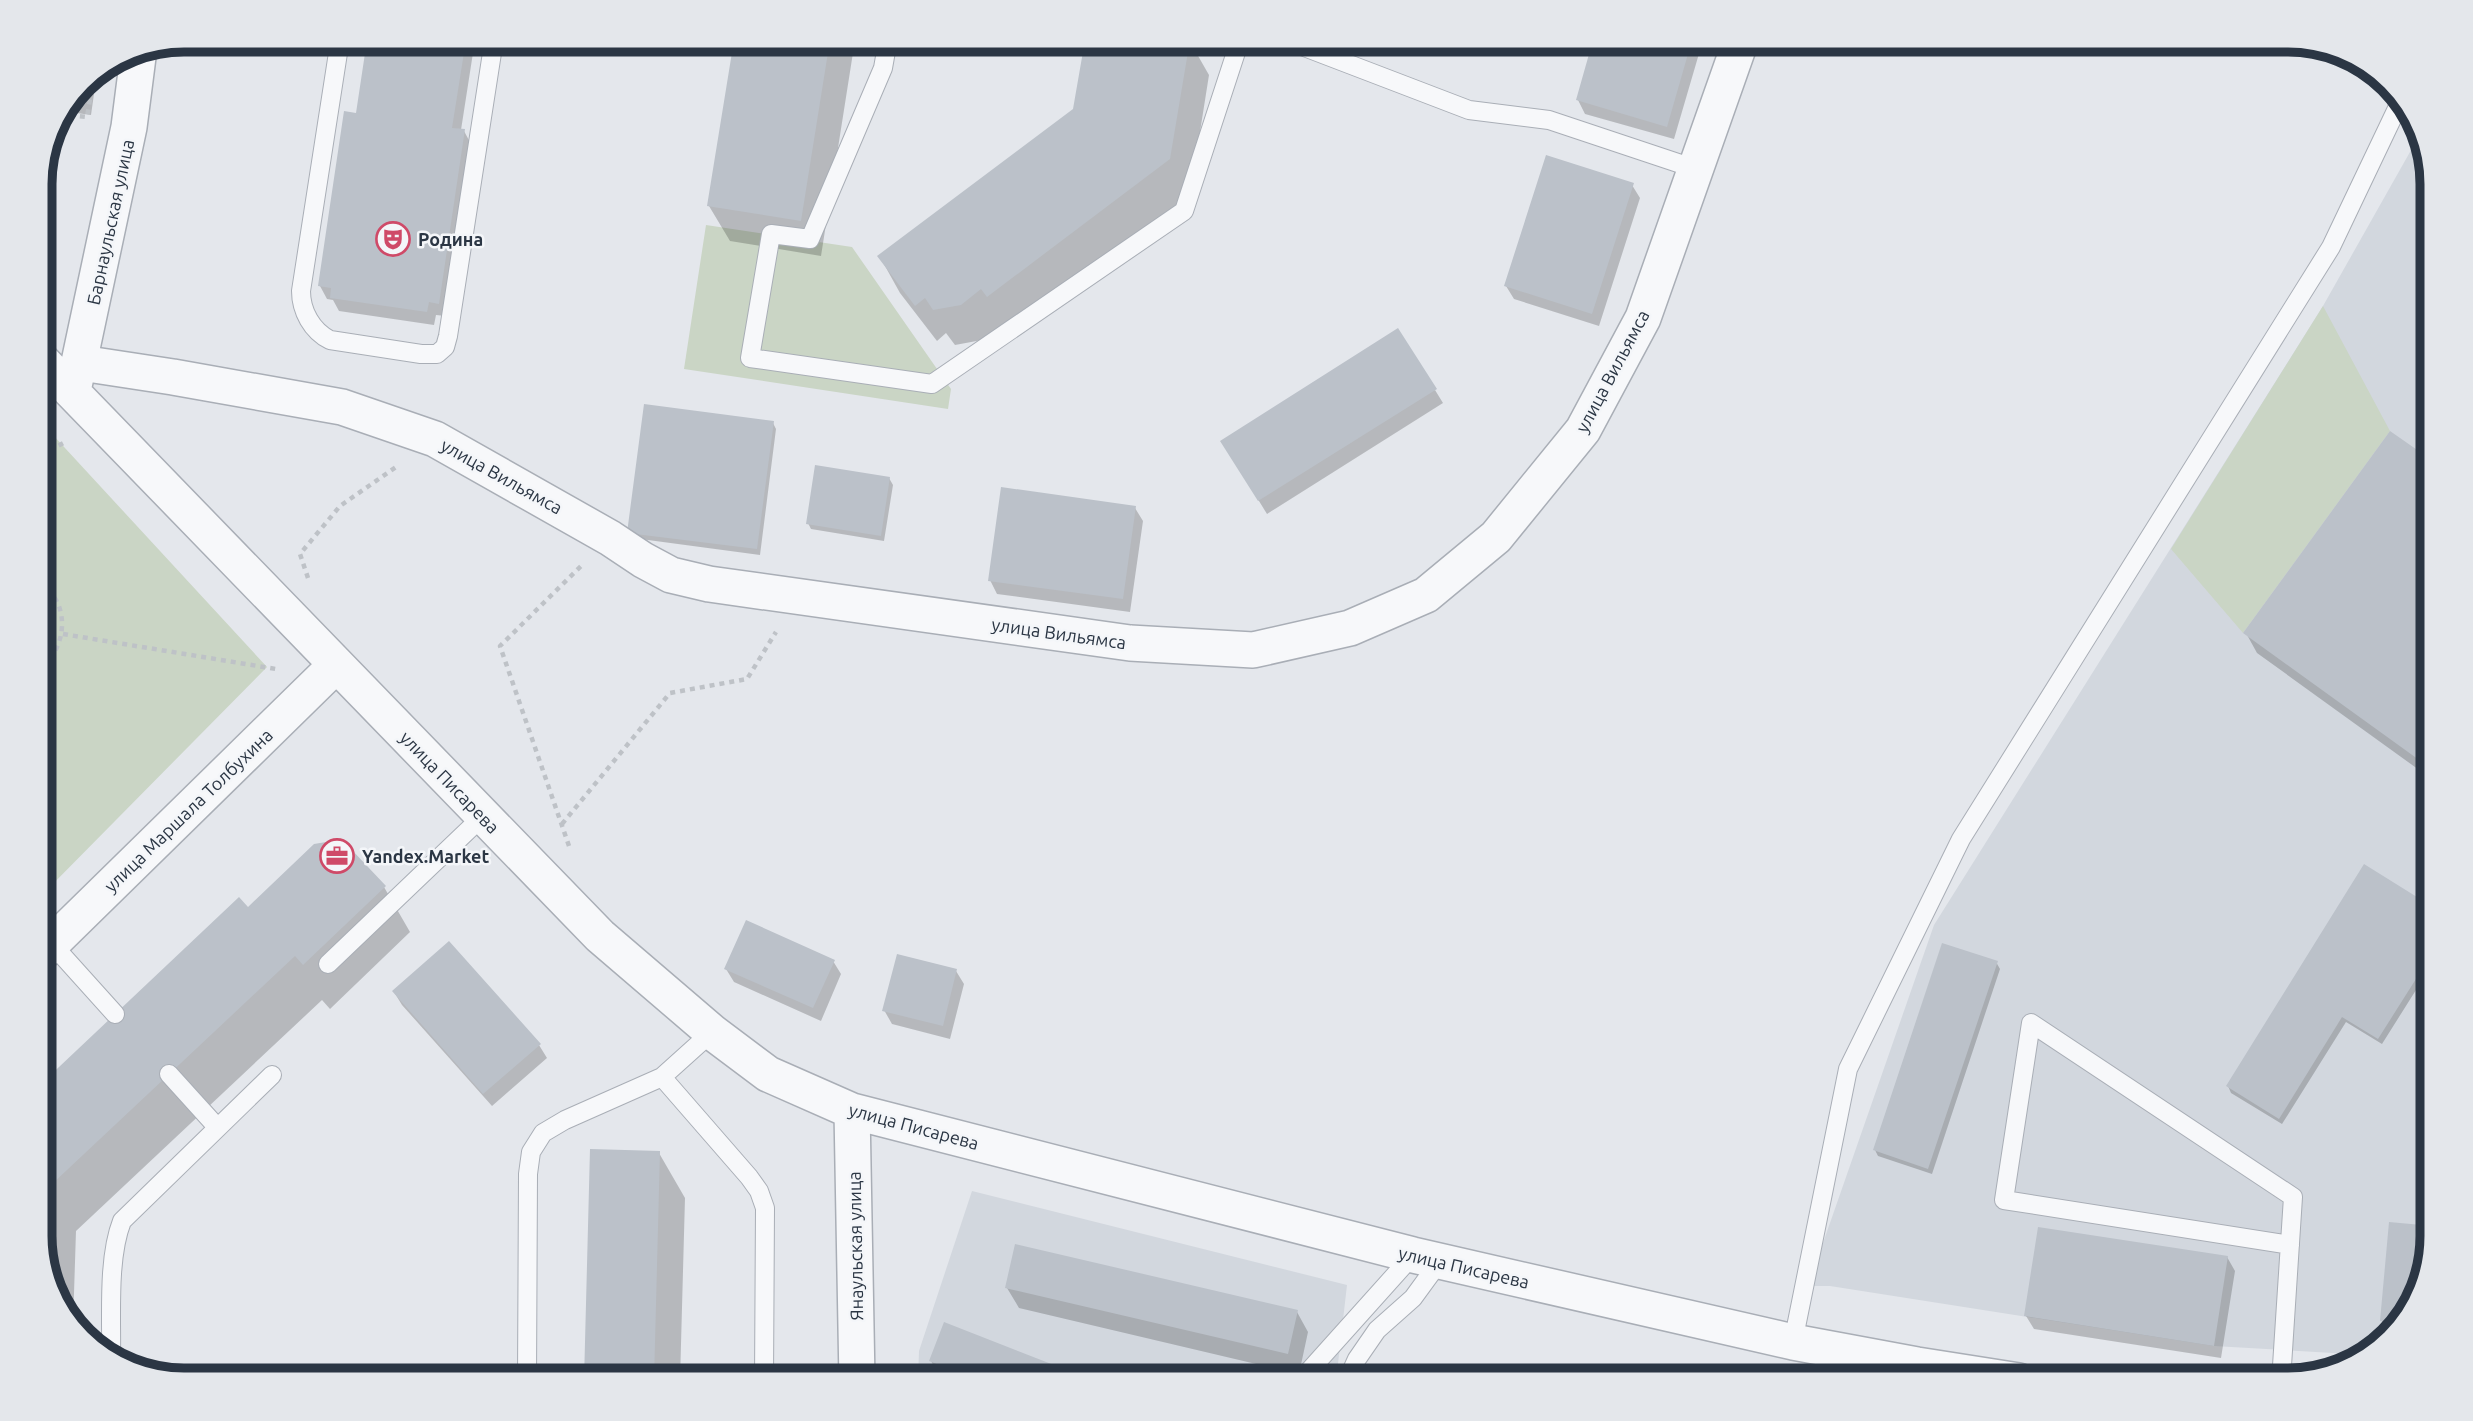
<svg xmlns="http://www.w3.org/2000/svg" width="2473" height="1421" font-family="Ubuntu,sans-serif">
<rect width="100%" height="100%" fill="#e4e7ec"/>
<path fill="#d2d7de" d="M2419 136 2432 175 2433 1237 2414 1308 2367 1355 2214 1346 1830 1286H1808L1934 925 2323 306Z
M972 1191 1347 1285 1336 1381H918L919 1351Z
M1795 1366 1888 1381H1793Z"/>
<path fill="#cad5c5" d="M706 225 852 247 951 389 948 409 684 369Z
M2323 306 2390 431 2243 633 2171 549Z
M41 422 267 667 41 896Z"/>
<path fill="#0003" d="M369 40H475L461 130 464 131 471 144 446 316 436 315 434 325 339 311 333 300 327 299 320 286 358 115Z
M736 40H855L821 256 730 241 709 206Z
M1189 40 1209 75 1190 195 1009 332 1003 324 982 340 955 345 946 333 937 341 900 293 880 257Z
M1595 40H1703L1674 139 1585 114 1578 100Z
M97 73 91 115 62 111 83 82Z
M1632 185 1640 198 1599 326 1514 299 1506 286Z
M1435 390 1443 403 1267 514 1230 454Z
M773 423 776 429 760 555 633 538 629 532Z
M2433 464V780L2257 653 2246 633Z
M889 478 893 485 884 541 811 529 808 523Z
M1135 508 1143 521 1130 612 997 594 990 580Z
M384 887 410 932 330 1009 322 1000 76 1231 73 1325 64 1316 41 1246V1086L239 900 248 910Z
M2433 909V963L2382 1044 2346 1022 2282 1124 2231 1093 2228 1086Z
M833 961 841 974 821 1021 734 982 726 969Z
M1996 962 2000 969 1932 1174 1878 1156 1875 1150Z
M956 971 964 984 950 1039 892 1024 884 1010Z
M394 992 539 1045 547 1058 492 1106 402 1005Z
M659 1153 685 1198 680 1381H586Z
M2433 1237 2414 1308 2395 1327 2385 1326 2381 1320Z
M2227 1257 2235 1271 2221 1358 2034 1329 2026 1316Z
M1007 1288 1297 1312 1308 1332 1299 1374 1019 1308Z
M931 1361 1091 1381H942Z"/>
<path fill="#bbc1c9" d="M367 40H466L452 128 465 129 439 304 429 302 427 312 330 298 331 288 318 286 344 111 356 113Z
M734 40H830L801 221 707 206Z
M1085 40H1190L1170 159 987 297 981 289 961 305 933 310 925 298 915 306 877 256 1073 109Z
M1593 40H1692L1667 127 1576 100Z
M1546 155 1634 183 1592 314 1504 286Z
M1398 328 1437 389 1258 501 1220 441Z
M644 404 774 421 757 549 627 533Z
M2390 431 2433 461V770L2243 633Z
M815 465 890 477 881 536 806 524Z
M1001 487 1136 506 1123 599 988 581Z
M332 841 351 849 386 886 303 965 295 956 51 1185 48 1268 41 1246V1084L239 897 248 907 314 844Z
M2364 864 2433 907V952L2378 1039 2342 1017 2279 1119 2226 1086Z
M746 920 835 960 813 1008 724 969Z
M449 941 541 1044 483 1094 392 991Z
M1942 943 1998 961 1928 1169 1873 1150Z
M897 954 957 969 943 1026 882 1011Z
M590 1149 660 1151 654 1381H584Z
M2389 1222 2433 1226V1237L2414 1308 2400 1323 2380 1321Z
M2038 1227 2228 1256 2214 1346 2024 1316Z
M1015 1244 1298 1310 1288 1354 1005 1288Z
M944 1322 1095 1381H979L929 1361Z"/>
<g fill="none" stroke-linecap="round" stroke-linejoin="round">
<g stroke="#a9aeb6" stroke-width="20">
<path id="service" d="M340 40 301 291C301 311 312 331 330 340L421 354H437L445 347 448 336 494 40
M888 40 883 68 810 239 771 234 750 358 932 384 1184 211 1240 40
M1286 40 1469 110 1549 120 1696 169
M52 944 115 1014
M328 964 483 816
M169 1074 217 1127
M662 1077 749 1177 759 1191 765 1208 764 1381
M1793 1342 1848 1069 1961 839 2331 247 2402 98
M111 1360C112 1319 107 1259 122 1221L272 1075
M527 1381 528 1174 531 1152 543 1133 565 1120 662 1077 712 1032
M1300 1381 1413 1255
M1347 1381 1357 1359 1377 1330 1413 1298 1440 1261
M2281 1381 2293 1197 2031 1023 2004 1200 2290 1245"/>
</g>
<g stroke="#a9aeb6" stroke-width="38">
<path id="minor" d="M41 360 600 936 712 1032 768 1074 852 1111 1413 1255 1793 1342 1917 1365 2019 1381
M81 363 173 377 342 407 435 439 610 538 643 560 671 575 709 584 1130 643 1253 650 1350 628 1426 595 1496 537 1583 430 1643 318 1741 40
M74 386 129 127 139 49
M41 954 336 665
M852 1111 857 1381"/>
</g>
<path stroke="#bec2c7" stroke-width="4.5" stroke-dasharray="5 5" stroke-linecap="butt" d="M60 114 87 117 94 75
M41 455 67 441
M308 578 300 554 340 506 396 467
M41 583C71 605 67 646 41 669
M63 634 276 669
M562 824 670 693 747 679 776 632
M569 846 500 646 582 565"/>
<use href="#service" stroke="#f7f8fa" stroke-width="18"/>
<use href="#minor" stroke="#f7f8fa" stroke-width="35"/>
</g>
<defs>
<g id="theatre-ring" transform="scale(1.75)"><circle r="9.5" fill="#f4f6f9" stroke="#cf4a68" stroke-width="1.5"/><path d="M-5-5.5Q0-4 5-5.5V0Q5 5 0 6Q-5 5-5 0ZM-3.3-2.5H-1v1.5H-3.3ZM1-2.5H3.3v1.5H1ZM-2.8 1Q0 5.5 2.8 1Z" fill="#cf4a68"/></g>
<g id="office-ring" transform="scale(1.75)"><circle r="9.5" fill="#f4f6f9" stroke="#cf4a68" stroke-width="1.5"/><path d="M-6-3h4V-5.5h4V-3h4V5H-6ZM-1-4.5V-3h2v-1.5ZM-6 0V1H6V0Z" fill="#cf4a68"/></g>
</defs>
<g fill-rule="evenodd">
<use href="#theatre-ring" x="393" y="239"/>
<use href="#office-ring" x="337" y="856"/>
</g>
<g text-anchor="middle" dominant-baseline="central" stroke-width="5" stroke-linejoin="round" paint-order="stroke">
<g font-size="18" fill="#2b3644" stroke="#f4f6f9">
<text transform="translate(110 222) rotate(-78)">Барнаульская улица</text>
<text transform="translate(1612 371) rotate(-62)">улица Вильямса</text>
<text transform="translate(502 476) rotate(29)">улица Вильямса</text>
<text transform="translate(1059 633) rotate(8)">улица Вильямса</text>
<text transform="translate(450 782) rotate(46)">улица Писарева</text>
<text transform="translate(188 810) rotate(-44)">улица Маршала Толбухина</text>
<text transform="translate(914 1126) rotate(15)">улица Писарева</text>
<text transform="translate(855 1246) rotate(-91)">Янаульская улица</text>
<text transform="translate(1464 1267) rotate(13)">улица Писарева</text>
</g>
<g font-size="18" font-weight="bold" fill="#2b3644" stroke="#f4f6f9" text-anchor="start">
<text x="418" y="239">Родина</text>
<text x="362" y="856">Yandex.Market</text>
</g>
</g>
<path d="M0 0H2473V1421H0ZM184 52H2288A132 132 0 0 1 2420 184V1236A132 132 0 0 1 2288 1368H184A132 132 0 0 1 52 1236V184A132 132 0 0 1 184 52Z" fill="#e4e7eb" fill-rule="evenodd"/>
<path fill="none" stroke="#2b3644" stroke-width="9" d="M184 52H2288A132 132 0 0 1 2420 184V1236A132 132 0 0 1 2288 1368H184A132 132 0 0 1 52 1236V184A132 132 0 0 1 184 52Z"/>
</svg>
